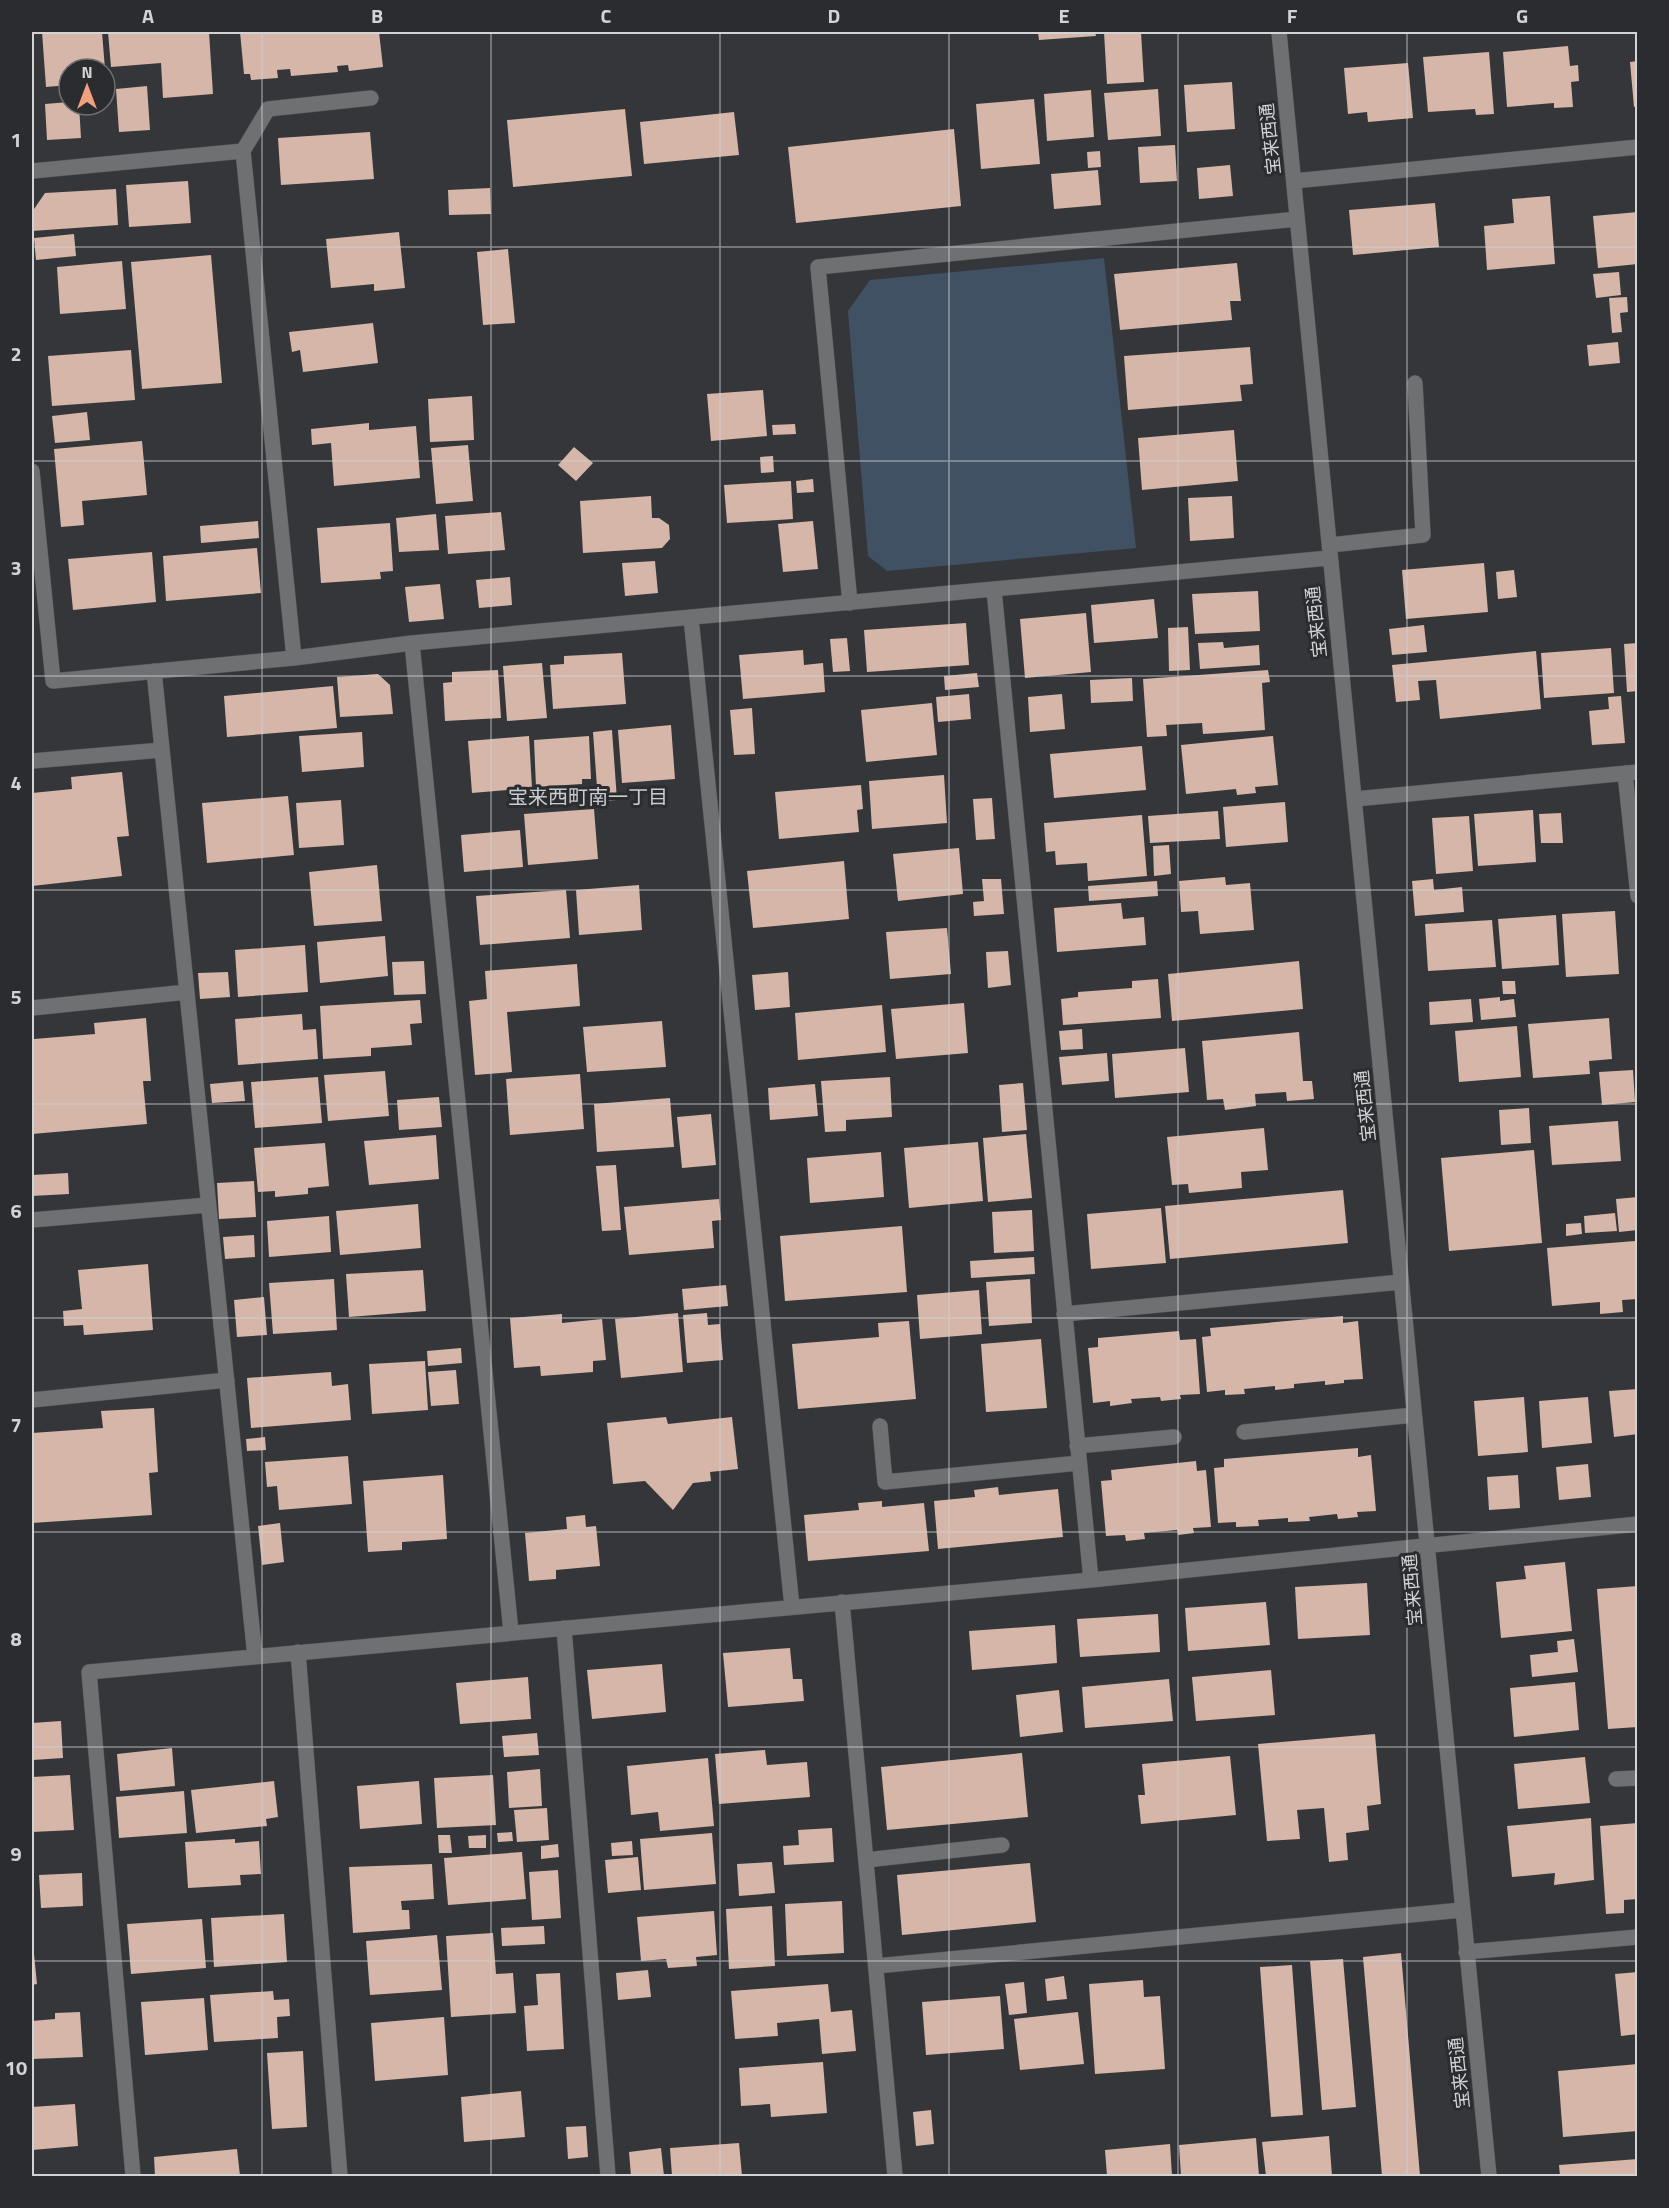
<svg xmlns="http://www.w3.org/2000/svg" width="1669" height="2208" font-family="'Titillium Web','Noto Sans JP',sans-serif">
<rect width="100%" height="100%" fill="#353639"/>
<path fill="#415164" d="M1104 258 1136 548 887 571 868 556 848 311 870 280Z"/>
<path fill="#d5b6a8" d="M42 32H102L105 69H69V85L46 87Z
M108 32H209L213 94 163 98 161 63 111 67Z
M240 32H379L383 67 349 71 348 65 337 66 338 72 291 76 290 69 277 70 278 78 251 80 250 74H244Z
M1038 32H1095L1096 36 1039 40Z
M1104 32H1141L1144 82 1107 84Z
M1568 46 1570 66 1578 65 1579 81 1571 82 1573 107 1554 108V103L1507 107 1503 52Z
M1489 52 1494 114 1476 115 1475 109 1428 112 1423 57Z
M1638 61V106L1634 107 1630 62Z
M1408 63 1413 118 1368 122 1367 112 1348 114 1344 68Z
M1232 82 1235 129 1187 132 1184 85Z
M147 86 150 130 119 132 116 89Z
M1158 89 1161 136 1108 140 1104 93Z
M1091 90 1094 137 1047 141 1044 94Z
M1034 99 1040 164 981 169 976 104Z
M69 102V105H79L81 138 47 140 45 104Z
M625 109 632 176 513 187 507 120Z
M734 112 739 155 644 164 640 122Z
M954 129 961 206 796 223 788 147Z
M370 132 374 179 281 185 278 138Z
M1175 145 1177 181 1140 183 1138 147Z
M1100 151 1101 167 1088 168 1087 152Z
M1230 165 1233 196 1199 199 1197 168Z
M1098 170 1101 205 1054 209 1051 174Z
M188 181 191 223 129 227 126 185Z
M490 188 491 214 449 215 448 190Z
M116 189 118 225 32 231V212L45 193Z
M1550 196 1555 264 1487 270 1484 226 1514 223 1512 199Z
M1435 203 1439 247 1353 255 1349 210Z
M1638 212V264L1598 268 1593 216Z
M399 232 405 288 374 291V284L331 288 326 239Z
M74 234 76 256 36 260 34 238Z
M508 249 515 323 483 325 477 252Z
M211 255 222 383 142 389 131 262Z
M122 261 126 309 60 314 57 267Z
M1237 263 1241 301H1230L1232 320 1120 330 1114 274Z
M1619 272 1621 295 1596 298 1593 274Z
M1627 297 1628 312 1620 313 1622 332 1612 333 1609 298Z
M373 323 378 363 303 372 300 350 292 352 289 332Z
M1618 342 1620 363 1589 366 1587 345Z
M1250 347 1253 384 1240 385 1242 401 1128 410 1124 356Z
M131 350 135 400 52 406 48 356Z
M763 390 767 436 711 441 707 394Z
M472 396 474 440 430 442 428 399Z
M87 412 90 440 55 443 52 416Z
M369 423V430L416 426 420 478 334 486 331 443 312 445 311 429Z
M795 424 796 434 773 435 772 425Z
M1234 430 1238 481 1142 490 1138 438Z
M142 441 147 495 82 501 84 525 61 527 54 449Z
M468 445 473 501 436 504 431 448Z
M574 447 593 463 576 481 558 465Z
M773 456 774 472 761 473 760 457Z
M813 479 814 492 797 493 796 481Z
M791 481 793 519 727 523 724 485Z
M651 496 652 518H659L669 525 670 539 662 548 583 553 580 501Z
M1232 496 1234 538 1190 541 1188 498Z
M501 512 505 550 448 554 445 516Z
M436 514 439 550 399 552 396 518Z
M258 521 259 538 201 543 200 526Z
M813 521 818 569 783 572 778 524Z
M390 523 393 571 380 572 381 579 321 583 317 528Z
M257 548 261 593 166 601 163 556Z
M152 552 156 602 73 610 68 559Z
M655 561 658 593 625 596 622 563Z
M1484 563 1488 612 1406 619 1402 570Z
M1514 570 1517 597 1498 599 1496 572Z
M510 577 512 605 479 608 476 580Z
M440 584 444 619 409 622 405 587Z
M1258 591 1260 631 1195 634 1192 594Z
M1154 599 1158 638 1094 643 1091 605Z
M1086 613 1091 672 1025 678 1020 619Z
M966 623 969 665 867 672 864 630Z
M1424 625 1427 652 1392 655 1389 629Z
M1188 627 1190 670 1169 671 1168 628Z
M847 638 850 671 833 672 830 639Z
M1223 642 1224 648 1259 645 1260 665 1200 669 1198 643Z
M1638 643V691L1627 692 1624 644Z
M1611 648 1614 693 1544 698 1541 653Z
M803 650 804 665 823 663 825 692 743 699 739 655Z
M1536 651 1541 709 1440 719 1436 680 1418 681 1420 700 1396 702 1392 665Z
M622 653 626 704 553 709 550 665 564 664V656Z
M542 663 547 718 507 721 503 666Z
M498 670 501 718 445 721 443 683 452 682V672Z
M1268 670 1270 682 1262 683 1265 730 1203 734 1202 723 1166 725 1167 736 1147 737 1143 679Z
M977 673 979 687 945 690 944 676Z
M378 674 390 685 393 714 340 717 337 677Z
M1132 678 1133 701 1091 703 1090 680Z
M333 686 337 728 227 737 224 696Z
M969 694 971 719 938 722 936 697Z
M1062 694 1065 729 1030 732 1028 697Z
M1621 696 1625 743 1592 745 1589 711 1609 709 1608 697Z
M932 703 937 755 866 762 861 710Z
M752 708 755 754 734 755 730 710Z
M671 725 675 779 622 783 618 730Z
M612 730 617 800 598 801 593 732Z
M362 732 364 767 302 772 299 736Z
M529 736 532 788 472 793 468 741Z
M589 736 591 779H582V784L536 787 534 740Z
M1273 736 1278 785 1255 787 1256 793 1237 795 1236 789 1186 794 1181 745Z
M1142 746 1146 790 1054 798 1050 754Z
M122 772 129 836 117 837 122 876 32 886V793L72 789 71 777Z
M944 775 947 823 872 829 869 781Z
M861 785 863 809 857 810 859 832 779 839 775 792Z
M288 796 294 855 207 863 202 803Z
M992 798 995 839 976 840 973 799Z
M341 800 344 845 299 848 296 803Z
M1285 802 1288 842 1226 847 1223 807Z
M594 809 598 859 528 865 524 814Z
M1533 810 1536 862 1478 866 1474 814Z
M1218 811 1220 839 1150 843 1148 816Z
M1561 813 1563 843H1541L1539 814Z
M1142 815 1147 876 1088 881 1087 863 1056 865 1055 851 1046 852 1044 823Z
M1469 816 1473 871 1436 874 1432 818Z
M520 830 523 867 464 872 461 835Z
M1169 845 1171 874 1154 876 1153 846Z
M959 848 963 894 898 901 893 854Z
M844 861 849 919 753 928 747 871Z
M377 865 382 921 314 926 309 872Z
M1225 877 1226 885 1250 883 1254 930 1200 934 1198 911 1181 912 1179 881Z
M982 879H1001L1004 914 974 916 973 902 984 901Z
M1433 879 1434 890 1462 887 1464 912 1415 916 1412 881Z
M1157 881 1158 896 1089 901 1088 886Z
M639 885 642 930 579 935 576 890Z
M566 890 570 938 480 945 476 896Z
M1121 903 1123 919 1144 917 1146 945 1057 952 1054 908Z
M1615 911 1619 974 1566 977 1562 914Z
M1556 915 1559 965 1502 969 1498 919Z
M1492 920 1496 967 1428 971 1425 924Z
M947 928 951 974 890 979 886 932Z
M385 936 388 976 320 983 317 942Z
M305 945 308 992 238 997 235 950Z
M1008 951 1011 985 988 988 986 952Z
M424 961 426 994 394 995 392 962Z
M1299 961 1303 1009 1172 1021 1168 974Z
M577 964 580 1006 507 1012 512 1072 475 1075 469 1001 487 999 485 971Z
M228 972 230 997 200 999 198 973Z
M788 972 790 1007 755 1010 752 975Z
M1158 979 1161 1018 1063 1025 1061 999 1078 997V992L1132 988V981Z
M1502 981H1515L1516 994H1503Z
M1500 997V1001L1514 999 1516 1017 1481 1020 1479 999Z
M1471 999 1473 1022 1430 1025 1429 1002Z
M420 1000 422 1023 410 1024 412 1045 371 1048V1056L323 1059 320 1006Z
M964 1003 968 1053 896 1059 891 1009Z
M882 1005 886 1052 798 1060 795 1013Z
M302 1014 303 1030 316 1029 318 1059 238 1065 235 1019Z
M146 1018 151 1081H143L147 1124 32 1134V1030L34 1039 95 1034 94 1023Z
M1609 1018 1612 1059 1589 1061 1590 1074 1533 1078 1528 1024Z
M662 1021 666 1067 587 1072 583 1027Z
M1517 1026 1521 1077 1459 1082 1455 1031Z
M1082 1029 1083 1049 1061 1050 1059 1031Z
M1299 1032 1303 1081H1312L1314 1099 1287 1101 1286 1092 1255 1094 1256 1106 1225 1110 1223 1099 1207 1100 1202 1041Z
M1185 1048 1189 1092 1115 1098 1112 1054Z
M1107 1053 1109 1081 1062 1085 1059 1057Z
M1633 1070 1635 1102 1602 1105 1599 1072Z
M385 1071 389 1116 328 1121 324 1075Z
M580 1074 584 1129 510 1135 506 1079Z
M318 1077 322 1123 255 1128 251 1082Z
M890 1077 892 1117 846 1120V1131L825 1132 821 1081Z
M243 1081 245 1101 212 1103 210 1084Z
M1023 1083 1027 1130 1002 1132 999 1085Z
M815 1084 818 1116 770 1120 768 1088Z
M439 1097 442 1127 399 1130 397 1100Z
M670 1098 674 1147 597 1152 594 1104Z
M1529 1108 1531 1143 1501 1145 1499 1110Z
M711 1114 716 1165 682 1168 677 1117Z
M1618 1121 1621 1161 1552 1165 1549 1126Z
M1264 1128 1268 1170 1241 1172 1242 1188 1189 1193 1188 1184 1172 1185 1167 1137Z
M1026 1134 1032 1198 988 1202 983 1138Z
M436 1135 439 1179 369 1185 364 1141Z
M978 1142 983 1201 909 1208 904 1148Z
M325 1143 329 1186 308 1188V1194L275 1197V1191L258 1192 254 1148Z
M1534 1150 1542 1243 1449 1251 1441 1158Z
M881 1152 884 1197 810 1203 807 1158Z
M616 1165 621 1230 602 1231 596 1166Z
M68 1173 69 1194 32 1196V1175Z
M254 1181 256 1217 219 1219 217 1183Z
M1343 1190 1348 1243 1170 1259 1165 1206Z
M1638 1197V1230L1619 1232 1616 1199Z
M719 1199 721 1220 712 1221 714 1248 629 1255 624 1207Z
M418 1204 421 1248 340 1255 336 1211Z
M1161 1208 1166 1263 1091 1269 1087 1214Z
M1032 1210 1034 1251 994 1253 992 1212Z
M1615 1213 1617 1231 1585 1233 1584 1216Z
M329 1216 331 1252 269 1257 267 1221Z
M1581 1223 1582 1234 1566 1236V1224Z
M902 1226 907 1292 785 1301 780 1236Z
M254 1235 255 1257 225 1259 223 1237Z
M1635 1241 1638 1299 1622 1300 1623 1312 1600 1314V1302L1552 1306 1547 1248Z
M1034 1257 1035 1274 971 1278 970 1261Z
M148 1264 153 1330 84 1335 83 1325 64 1326 63 1311 82 1309 78 1270Z
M423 1270 426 1311 349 1317 346 1274Z
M334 1279 337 1330 273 1334 269 1283Z
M1030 1279 1032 1323 989 1326 986 1282Z
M726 1285 728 1306 684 1310 682 1289Z
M979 1290 982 1334 920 1339 917 1295Z
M264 1297 267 1335 237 1337 234 1300Z
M678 1313 683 1372 621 1378 615 1319Z
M707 1313 708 1325 720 1324 723 1360 687 1363 683 1315Z
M562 1314V1323L602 1319 606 1360 593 1361V1372L541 1376 540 1366 514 1368 510 1318Z
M1343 1316V1323L1358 1321 1363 1379 1344 1380V1383L1325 1385V1381L1294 1384V1388L1275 1390V1386L1244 1389 1245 1394 1225 1395V1390L1207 1392 1202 1337 1211 1336 1210 1328Z
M909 1321 916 1399 798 1409 792 1344 879 1337 878 1323Z
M1179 1331 1180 1340 1196 1339 1200 1394 1180 1395 1181 1399 1161 1401 1160 1397 1131 1399 1132 1403 1110 1406V1401L1093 1403 1088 1348 1098 1347V1338Z
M1041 1339 1047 1408 986 1412 981 1344Z
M461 1348 462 1363 428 1366 427 1351Z
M425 1361 428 1410 372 1414 369 1364Z
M456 1370 459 1404 431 1406 428 1372Z
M331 1372 332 1386 348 1384 351 1420 251 1428 247 1378Z
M1638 1389V1434L1614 1437 1609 1391Z
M1524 1397 1528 1452 1478 1456 1474 1401Z
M1588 1397 1592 1443 1542 1448 1539 1401Z
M154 1408 158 1472 149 1473 152 1515 32 1523V1433L103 1428 101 1411Z
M666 1417 668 1424 732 1417 738 1469 710 1472 711 1481 693 1483 673 1510 645 1481 613 1484 607 1423Z
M265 1437 266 1450 247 1451 246 1439Z
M1358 1448V1457L1371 1455 1376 1511 1357 1512 1358 1517 1338 1519 1337 1514 1309 1517 1310 1521 1288 1522V1518L1258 1520 1259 1526 1236 1527V1522L1218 1523 1214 1468 1224 1467V1459Z
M348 1456 352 1504 279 1510 277 1486 267 1487 265 1462Z
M1196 1461 1197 1471 1206 1470 1211 1527 1193 1528 1194 1533 1178 1535 1177 1530 1144 1533 1145 1539 1126 1541 1125 1535 1106 1536 1101 1481 1112 1480 1111 1470Z
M1588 1464 1591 1497 1559 1500 1556 1467Z
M443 1475 447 1539 402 1542V1550L368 1552 363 1481Z
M1518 1475 1520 1508 1489 1510 1487 1477Z
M998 1487 999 1495 1058 1489 1063 1537 938 1549 934 1501 975 1497 974 1490Z
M882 1501V1507L924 1503 929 1551 808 1561 804 1515 859 1510 858 1503Z
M585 1515 586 1527 596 1526 600 1566 556 1570V1579L529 1581 525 1533 567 1529 566 1517Z
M280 1523 284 1562 262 1565 258 1526Z
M1565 1562 1572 1631 1501 1638 1496 1582 1526 1579 1524 1566Z
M1367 1583 1370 1635 1298 1639 1295 1587Z
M1638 1586V1727L1608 1729 1597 1589Z
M1266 1602 1270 1645 1188 1651 1185 1608Z
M1158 1614 1160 1652 1080 1657 1077 1619Z
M1055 1625 1057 1663 972 1670 969 1631Z
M1574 1639 1578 1672 1532 1677 1530 1655 1558 1652 1557 1641Z
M790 1648 793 1679H802L804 1701 728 1707 723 1653Z
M662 1664 666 1712 592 1719 587 1670Z
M1271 1670 1275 1715 1196 1721 1192 1677Z
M528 1677 531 1719 460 1724 456 1683Z
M1169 1679 1173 1721 1085 1728 1082 1687Z
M1575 1682 1579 1730 1514 1737 1510 1688Z
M1059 1690 1063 1732 1020 1737 1016 1695Z
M61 1721 63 1758 33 1760 32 1723Z
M537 1733 539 1755 504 1757 502 1736Z
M1375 1734 1381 1804 1367 1806 1369 1830 1346 1833 1348 1860 1329 1862 1324 1808 1297 1810 1300 1839 1267 1841 1258 1744Z
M172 1748 175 1786 120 1791 117 1754Z
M765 1750 767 1765 807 1762 810 1797 719 1804 715 1754Z
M1022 1753 1028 1817 887 1830 881 1767Z
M1230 1756 1236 1815 1141 1824 1138 1795H1145L1142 1764Z
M1585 1757 1590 1803 1518 1809 1514 1764Z
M708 1758 714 1826 660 1831 658 1812 631 1815 627 1766Z
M540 1769 542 1806 509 1808 507 1772Z
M70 1775 74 1830 32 1832V1777Z
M493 1775 496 1825 437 1828 434 1778Z
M274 1781 278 1817 266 1819 267 1826 196 1833 191 1790Z
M419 1781 422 1824 360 1829 357 1786Z
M184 1791 187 1833 119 1838 116 1797Z
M547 1808 549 1840 517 1842 514 1810Z
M1591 1818 1594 1880 1554 1885 1555 1873 1512 1877 1507 1826Z
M1638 1823V1899L1624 1900V1913L1606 1914 1600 1826Z
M832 1828 834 1862 784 1865 783 1846 799 1845 798 1830Z
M512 1832 513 1841 498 1842 497 1833Z
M712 1833 716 1884 644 1890 640 1839Z
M438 1835H450L452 1853H439Z
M486 1835V1848H469L468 1836Z
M235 1839V1843L259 1841 261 1874 240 1875 241 1885 188 1888 185 1842Z
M632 1841 633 1855 612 1856 611 1843Z
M558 1844 559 1857 541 1859V1846Z
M522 1852 526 1899 448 1905 444 1858Z
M638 1857 641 1890 608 1893 605 1860Z
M772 1862 775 1893 739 1896 737 1864Z
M1030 1863 1036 1922 902 1935 897 1875Z
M432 1864 434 1899 401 1901 402 1910H409L410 1929 353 1933 349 1867Z
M558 1870 561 1918 532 1920 529 1872Z
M82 1873 83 1906 41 1908 39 1875Z
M842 1901 844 1953 787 1956 785 1904Z
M772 1906 775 1966 729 1969 726 1909Z
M714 1911 717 1955 696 1957 697 1966 668 1968 666 1959 641 1961 637 1917Z
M284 1914 287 1962 214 1967 211 1918Z
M202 1919 206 1968 131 1974 127 1924Z
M544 1926 545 1944 502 1946 501 1928Z
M493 1933 496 1974 513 1973 516 2013 451 2017 446 1936Z
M437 1935 442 1990 370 1995 366 1941Z
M32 1944H33L37 1984 32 1985Z
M1401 1953 1420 2176H1382L1363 1957Z
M1343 1959 1356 2107 1322 2110 1310 1961Z
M1292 1965 1303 2115 1271 2117 1260 1967Z
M648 1970 651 1997 618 2000 616 1973Z
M1638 1972V2034L1621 2036 1615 1974Z
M560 1973 564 2049 527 2051 524 2006 538 2005 536 1974Z
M1064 1976 1067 1999 1047 2001 1045 1979Z
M1143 1980 1144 1997 1160 1996 1165 2069 1095 2074 1089 1984Z
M1024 1982 1027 2013 1009 2015 1005 1984Z
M828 1984 831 2012 852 2010 856 2051 822 2054 819 2019 777 2023 778 2036 735 2039 731 1991Z
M273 1991 274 2000 289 1999 290 2016 277 2017 278 2038 214 2042 210 1995Z
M1000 1996 1004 2049 926 2055 922 2002Z
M204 1998 208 2050 145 2055 141 2002Z
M80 2012 83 2057 32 2059V2021L55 2019V2013Z
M1078 2012 1084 2064 1020 2070 1014 2019Z
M444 2017 448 2075 375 2081 371 2023Z
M303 2051 307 2127 272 2129 267 2053Z
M823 2062 827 2113 771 2117 770 2104 741 2106 739 2068Z
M1638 2064V2131L1563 2137 1558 2071Z
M521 2091 525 2137 464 2142 461 2097Z
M75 2104 78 2146 32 2150V2107Z
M931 2110 934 2144 916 2146 913 2112Z
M586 2126 588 2157 568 2159 566 2127Z
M1329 2136 1332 2176H1266L1262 2142Z
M1256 2138 1259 2176H1181L1179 2145Z
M739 2143 742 2176H672L670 2148Z
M1170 2144 1172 2176H1107L1105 2150Z
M661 2148 664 2176H631L629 2152Z
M237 2149 240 2176H155L154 2157Z
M1638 2159V2176H1560L1559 2165Z"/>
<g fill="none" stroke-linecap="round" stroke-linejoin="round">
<g stroke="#535456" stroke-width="16">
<path id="minor" d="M1279 32 1489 2176
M243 151 268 109 371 98
M32 171 243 151 294 658
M1294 181 1638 147
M32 471 53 681 294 658 412 643 1329 558
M1330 545 1423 535 1415 383
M994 590 1091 1580
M850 603 818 267 1297 219
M691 618 792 1607
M412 643 511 1632
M154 671 255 1657
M32 761 162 750
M1625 773 1638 896
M1355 799 1638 772
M32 1008 187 992
M32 1220 208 1205
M1064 1314 1401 1282
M32 1400 227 1380
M880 1426 885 1482 1079 1463
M1244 1432 1414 1415
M1077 1446 1174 1437
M842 1602 895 2176
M564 1628 608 2176
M298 1652 340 2176
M1616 1779 1638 1778
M866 1860 1002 1845
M1466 1952 1638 1937
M876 1966 1462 1910
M133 2176 89 1672 1091 1580 1638 1524"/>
</g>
<use href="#minor" stroke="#6e7072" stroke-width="15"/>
</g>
<path fill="none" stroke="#d2d3d5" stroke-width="1.5" stroke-opacity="0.55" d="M262 32V2176M491 32V2176M720 32V2176M949 32V2176M1178 32V2176M1407 32V2176M32 247H1638M32 461H1638M32 676H1638M32 890H1638M32 1104H1638M32 1318H1638M32 1532H1638M32 1747H1638M32 1961H1638"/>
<g text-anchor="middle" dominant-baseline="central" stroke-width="6" stroke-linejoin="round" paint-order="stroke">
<g font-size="18" fill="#d2d3d5" stroke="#2b2c2f">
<text transform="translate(1270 139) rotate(-96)">宝来西通</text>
<text transform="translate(1316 622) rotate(-96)">宝来西通</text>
<text transform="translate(1365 1106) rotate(-96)">宝来西通</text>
<text transform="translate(1412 1590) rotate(-95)">宝来西通</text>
<text transform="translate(1459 2073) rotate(-96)">宝来西通</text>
</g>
<g font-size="20" fill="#c9cccf" stroke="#2b2c2f">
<text x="588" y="796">宝来西町南一丁目</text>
</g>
</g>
<rect width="1669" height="2208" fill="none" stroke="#2b2c2f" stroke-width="66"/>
<g transform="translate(87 87)"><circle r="28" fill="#2b2c2f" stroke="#6e6f71" stroke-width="1.5"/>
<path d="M0-4.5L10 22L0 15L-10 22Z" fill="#f1a17d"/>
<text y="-9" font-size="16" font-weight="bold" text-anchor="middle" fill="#d2d3d5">N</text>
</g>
<rect x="33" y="33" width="1603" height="2142" fill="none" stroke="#d2d3d5" stroke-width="2"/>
<g font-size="20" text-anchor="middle" font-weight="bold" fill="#d2d3d5">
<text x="148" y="23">A</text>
<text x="377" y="23">B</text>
<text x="606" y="23">C</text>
<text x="834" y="23">D</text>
<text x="1064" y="23">E</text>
<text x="1292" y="23">F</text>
<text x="1522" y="23">G</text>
<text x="16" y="147">1</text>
<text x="16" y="361">2</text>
<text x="16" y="575">3</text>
<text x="16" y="790">4</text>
<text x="16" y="1004">5</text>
<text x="16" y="1218">6</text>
<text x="16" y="1432">7</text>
<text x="16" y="1646">8</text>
<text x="16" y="1861">9</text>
<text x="16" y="2075">10</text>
</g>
</svg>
